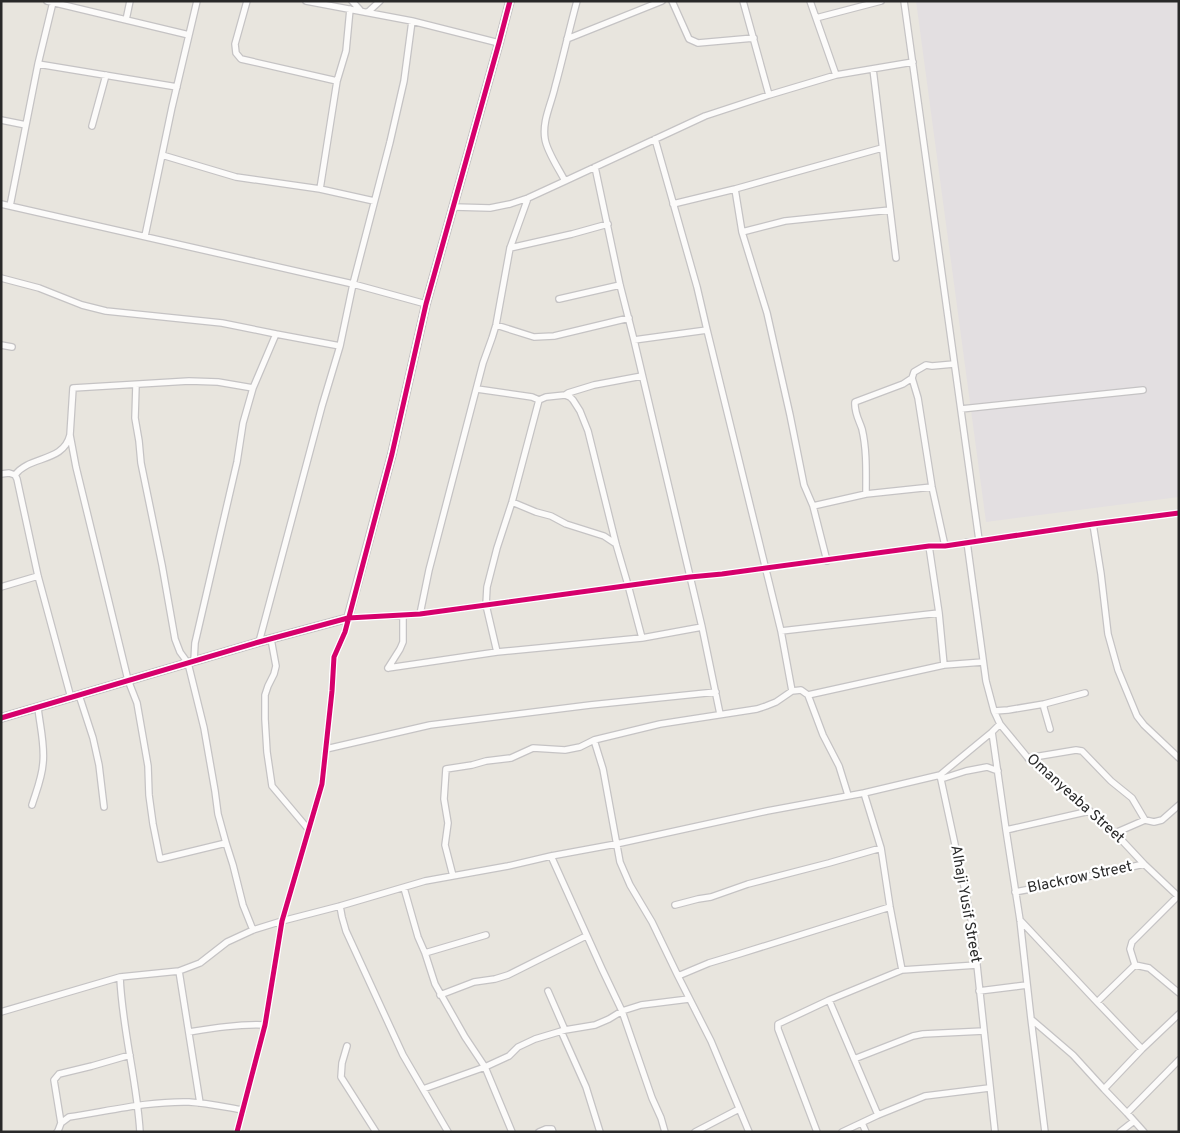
<svg xmlns="http://www.w3.org/2000/svg" width="1180" height="1133" font-family="Overpass,sans-serif">
<rect width="100%" height="100%" fill="#e8e5de"/>
<path fill="#e3dfe1" d="M916 1H1179V497L986 522Z"/>
<g fill="none" stroke-linecap="round" stroke-linejoin="round">
<g stroke="#c5c3c4" stroke-width="8">
<path id="street" d="M47 1 189 35
M247 1 235 44 236 53 241 59 337 81
M306 1 412 21 499 43
M352 1 361 11
M672 1 689 39 698 43 754 38
M743 1 769 95 836 75
M810 1 836 75 913 62
M904 1 979 540
M368 12 380 1
M816 18 881 1
M126 20 130 1
M567 39 662 1
M38 64 177 87
M873 69 896 258
M1 120 26 125
M92 126 106 75
M655 139 697 287 707 330
M162 155 236 177 320 189 374 201
M595 167 620 285 634 340
M565 181C559 169 547 152 545 139 542 121 551 105 555 87 563 58 569 30 577 1
M320 189 337 81 346 51 350 9
M735 189 742 232 767 313 790 415 804 485 813 506 827 561
M1 204 353 284 426 304
M673 204 735 189 882 148
M10 206 38 64 53 2
M454 207 490 208 510 204 528 198 565 181 705 116 769 95
M742 232 785 221 890 210
M145 236 172 107 197 1
M510 248 572 234 608 224
M1 278 39 288 82 305 106 311 222 323 276 334
M559 299 620 285
M496 325 534 337 554 336 629 318
M1 345 12 347
M912 378 918 398 932 487 945 546
M136 385 135 418 139 441 141 463 162 565 175 639 180 652 188 663 204 728 215 791 218 814 226 843 233 865 243 905 253 930
M477 389 532 397 539 400 546 397 565 395 570 397 573 400 580 411 588 431 616 544 628 585 642 638
M565 395 568 393 594 385 642 376
M961 409 1143 390
M70 435 76 467 128 680 137 703 148 766 149 795 153 824 160 859 226 843
M1 474 9 473 15 475
M15 475C30 455 63 463 70 435L73 388 189 381 218 382 253 388
M15 475 17 479 38 576 71 698
M866 494C866 473 867 450 862 429 859 420 854 412 855 402L903 384 912 378 914 372 926 365 932 366 954 364
M512 502 536 512 551 516 566 524 604 536 616 544
M813 506 866 494 932 487
M1093 524 1101 574 1108 634 1118 670 1137 716 1144 725 1179 758
M967 542 986 681 994 711 1000 724 1028 758 1115 833 1144 864 1179 897
M929 546 939 613 944 665
M1 587 38 576
M420 614 429 570 483 363 492 338 496 325 510 248 528 198
M781 631 939 613
M271 639 276 666 274 674 268 686 265 695V719L267 752 272 786 309 830
M259 642 322 406 340 346 353 284 390 142 404 81 412 21
M497 652 486 605 487 587 497 548 512 502 539 400
M194 661 195 643 237 462 243 423 253 388 276 334 340 346
M388 668 497 652 642 638 702 627
M388 668 400 649 403 642V616
M79 695 93 738 99 765 104 807
M808 695 823 735 839 766 848 795
M994 711 1008 710 1044 704
M720 714 702 627 634 340 707 330 781 631 792 691
M1000 724 992 732 1006 830 1020 920 1031 1019 1073 1055 1104 1089 1142 1049 1179 1014
M1050 729 1044 708V704L1085 693
M992 732 940 775 973 928 995 1132
M594 740 603 769 620 862 630 885 652 922 678 976
M326 749 430 725 590 705 716 692
M1028 758 1076 750 1082 751 1111 781 1132 798 1145 820
M940 775 864 793 881 848 890 907 902 970 977 965
M941 779 966 771 987 767 998 771
M32 805C36 792 42 778 43 763 45 745 40 726 38 708
M1006 830 1090 811
M1115 833 1145 820 1154 822 1162 820 1179 805
M551 856 602 969 622 1011 652 1098 661 1118 665 1132
M453 876 445 845 448 823 444 799 446 769 472 765 486 761 511 758 533 748 565 750 580 747 594 740 660 724 757 709 766 706 776 702 792 691 801 690 808 695 944 665 983 662
M404 888 418 937 425 953 435 984 465 1037 485 1067 512 1132
M1015 892 1046 886 1144 864
M675 905 698 899 711 897 748 884 829 863 881 848
M340 906 342 917 346 931 403 1055 448 1132
M1020 920 1097 1002 1142 1049
M425 953 486 935
M1135 965 1149 968 1179 993
M179 971 200 1103
M548 991 565 1030
M979 991 1027 985
M440 995 474 982 495 979 508 975 586 936
M829 1000 878 1115
M1097 1002 1135 965 1130 949 1132 942 1178 896
M1 1012 120 977
M1031 1019 1045 1132
M561 1031 586 1087 600 1132
M189 1032C214 1028 239 1024 265 1025
M347 1046 342 1063 341 1077 376 1132
M854 1059 913 1036 923 1034 984 1031
M423 1089 485 1067 509 1056 518 1047 535 1039 565 1030 595 1025 609 1019 622 1011 641 1005 689 999
M1104 1089 1127 1113
M61 1123 54 1080 59 1074 92 1066 130 1055
M862 1123 866 1132
M57 1132 58 1131 61 1123 69 1117C109 1111 149 1101 189 1102 207 1103 225 1107 243 1110
M140 1132C137 1080 122 1029 120 977L179 971 200 963 227 942 253 930 282 921 340 906 425 881 508 866 551 856 616 844 767 811 864 793
M237 1132 265 1025 282 921 322 784 332 691 334 657 345 632 348 618 420 614 690 577 722 574 929 546H945L1093 524 1179 513
M539 1132 546 1129H552L553 1132
M695 1132 739 1109
M749 1132 711 1041 678 976 709 963 739 954 890 907
M817 1132 778 1029V1024L829 1000 902 970
M842 1132 878 1115 925 1096 989 1088
M1120 1132 1134 1121
M1144 1132 1127 1113 1179 1060"/>
</g>
<g stroke="#c5c3c4" stroke-width="10">
<path id="secondary" d="M1 718 259 642 348 618 392 454 426 304 499 43 510 1"/>
</g>
<use href="#street" stroke="#fcfbfa" stroke-width="5.5"/>
<use href="#secondary" stroke="#fcfbfa" stroke-width="8"/>
<g stroke="#fff" stroke-width="8">
<path id="cycleway" d="M1 718 259 642 348 618 420 614 690 577 722 574 929 546H945L1093 524 1179 513
M237 1132 265 1025 282 921 322 784 332 691 334 657 345 632 392 454 426 304 499 43 510 1"/>
</g>
<use href="#cycleway" stroke="#d6006c" stroke-width="5"/>
</g>
<g text-anchor="middle" dominant-baseline="central" stroke-width="4.5" stroke-linejoin="round" paint-order="stroke">
<g font-size="15" fill="#292929" stroke="#fff">
<text transform="translate(1075 799) rotate(42)">Omanyeaba Street</text>
<text transform="translate(1080 878) rotate(-12)">Blackrow Street</text>
<text transform="translate(965 904) rotate(80)">Alhaji Yusif Street</text>
</g>
</g>
<rect width="1180" height="1133" fill="none" stroke="#292929" stroke-width="5"/>
</svg>
